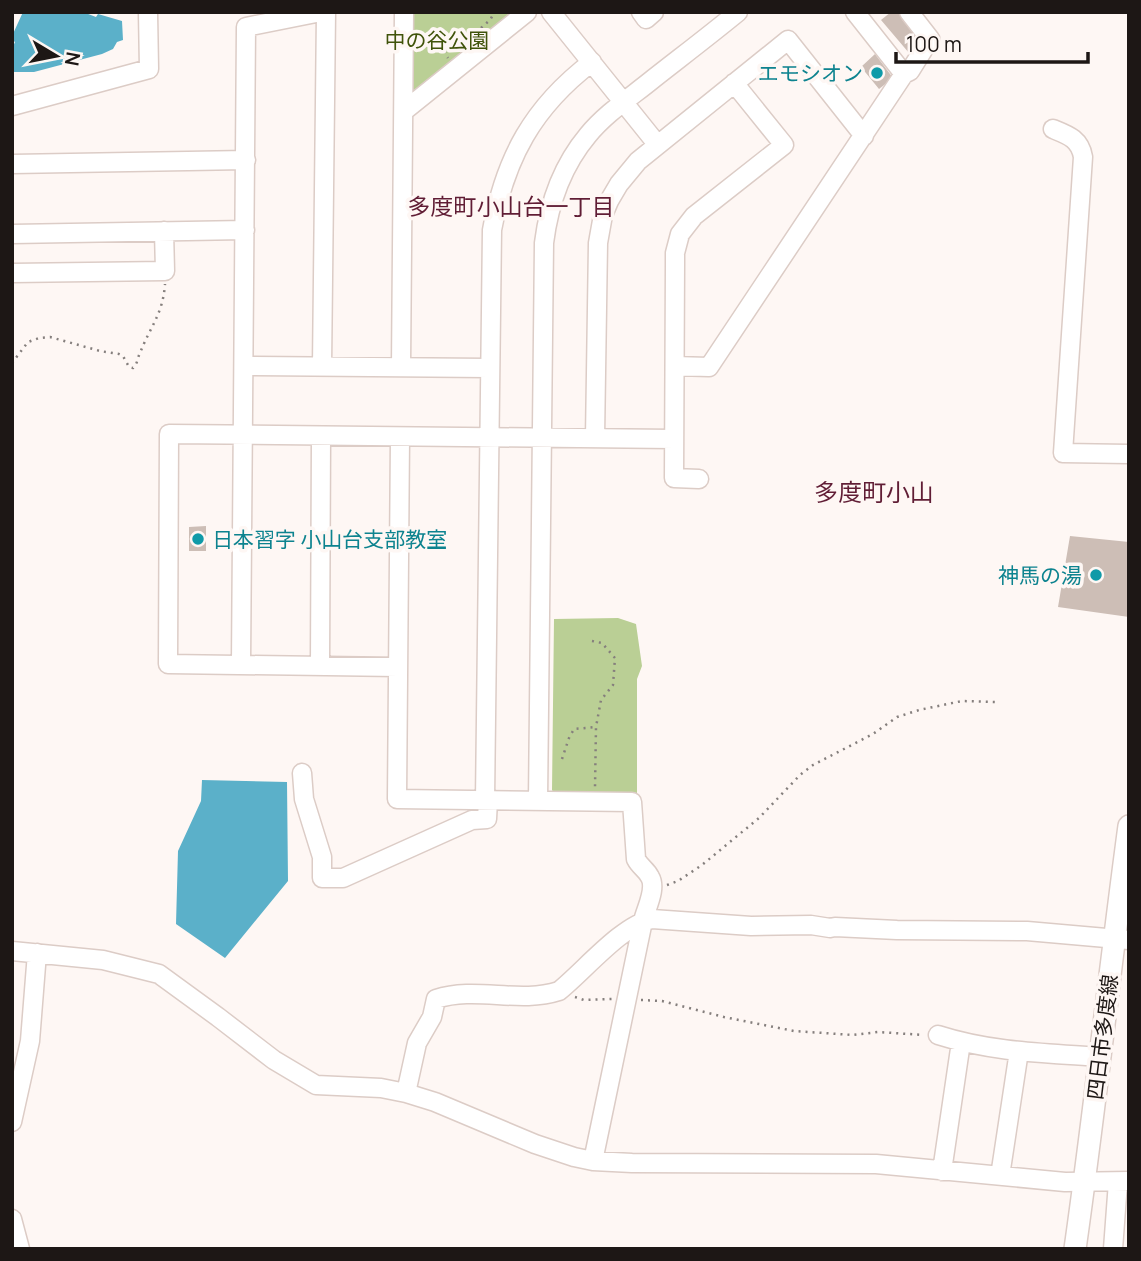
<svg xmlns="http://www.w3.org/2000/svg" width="1141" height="1261" font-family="Manrope,'Noto Sans JP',sans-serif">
<rect width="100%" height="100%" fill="#fef7f4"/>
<path fill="#bacf95" d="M411 12H518L414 94 409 92Z
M618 618 636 624 642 666 637 679V796L555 795 552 790 554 619Z"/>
<path fill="#5bb0c9" d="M23 12H83L96 17 98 14 122 21 123 40 117 42 113 49 102 54 34 72H12V49L15 42 12 40V36Z
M202 780 287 782 288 881 225 958 176 924 178 851 201 801Z"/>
<path fill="#cdbeb6" d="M891 12H901L924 42 909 53 881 20Z
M875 54 893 78 879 89 861 67Z
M206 526V551H189V527Z
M1070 536 1129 542V617L1058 607Z"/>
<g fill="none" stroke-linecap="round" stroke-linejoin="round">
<g stroke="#dcccc6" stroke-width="21">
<path id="minor" d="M551 12 657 144
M641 12 646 19 654 12
M904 74 910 71 930 39 909 12
M12 106 149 69 148 12
M404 111 527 12
M1053 129C1068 135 1080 139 1083 157L1063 453 1129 454
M12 164 246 160
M12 234 245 230
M12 273 165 271 164 231
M244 366 489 368
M675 366 709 367 904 74 855 12
M322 367 326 12
M401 367 404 12
M400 437 397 799 632 802 636 859C640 867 646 869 650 877 657 889 646 908 643 921L593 1161
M595 438 598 243 603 215 609 201 619 184 638 161 788 40 864 136
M699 479 674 478 675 263V253L680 234 694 216 784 145 734 83
M241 664 246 27 321 12
M320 666 321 436
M398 667 168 664 169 434 674 439
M302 773 304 799 322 857V878H343L472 820 487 819 488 800
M485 800 492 230C505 158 533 107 592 62
M538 801 544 243C549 203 562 166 588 135 606 113 631 97 653 79 681 57 710 35 738 12
M12 951 103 960 159 974 218 1017 274 1060 316 1085 381 1088 406 1093 435 1102 535 1144 574 1157 593 1161 632 1163 876 1164 1065 1182 1129 1181
M938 1035C991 1052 1044 1053 1100 1057
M406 1093 417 1043 432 1017 436 999C476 986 519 1004 559 991 584 971 622 925 652 919L751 926 811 925 830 928 835 927 897 930 1027 931 1129 940
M12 1122 30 1041 37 953
M942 1171 961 1042
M1000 1176 1019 1051
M12 1219 20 1249
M1113 1249 1118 1182"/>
</g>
<g stroke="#dcccc6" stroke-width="24">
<path id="major" d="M1075 1249C1095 1108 1110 967 1129 826"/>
</g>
<path stroke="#857f7d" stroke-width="2.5" stroke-dasharray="2 5" stroke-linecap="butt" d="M481 28 490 20 494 13
M444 37 445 53 448 58
M444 40 465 41
M12 363 28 342 39 338 50 337 100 351 119 354 123 356 129 367 133 368C138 363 137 359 140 353 150 327 163 314 165 284
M592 641 602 643 615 658 613 685 601 700 596 727 595 787
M562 759 569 738 574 729 596 727
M667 885 678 881 702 865 759 818 800 775 813 765 873 734 897 717 919 710 962 701 996 702
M575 997 584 1000 613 999
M641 1000 662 1001 724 1017 794 1031 853 1035 878 1032 924 1035"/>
<use href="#minor" stroke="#fff" stroke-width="18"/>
<use href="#major" stroke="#fff" stroke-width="21"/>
</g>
<g fill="#0f9aa8" stroke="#fef7f4" stroke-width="2.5">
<circle cx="877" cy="73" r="7"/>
<circle cx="198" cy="539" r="7"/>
<circle cx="1096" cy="575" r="7"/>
</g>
<g text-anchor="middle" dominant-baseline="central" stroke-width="7" stroke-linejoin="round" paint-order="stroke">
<g font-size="21" fill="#40530a" stroke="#fef7f4">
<text x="437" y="40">中の谷公園</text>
</g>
<g font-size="21" fill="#0d838f" stroke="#fef7f4" text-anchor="end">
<text x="863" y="73">エモシオン</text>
<text x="212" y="539" text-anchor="start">日本習字 小山台支部教室</text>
<text x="1082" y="575">神馬の湯</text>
</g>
<g font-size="21" fill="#1d1715" stroke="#fef7f4">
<text transform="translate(1102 1037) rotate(-83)">四日市多度線</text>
</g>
<g font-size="23" fill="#601d35" stroke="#fef7f4">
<text x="511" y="206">多度町小山台一丁目</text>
</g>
<g font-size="24" fill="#601d35" stroke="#fef7f4">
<text x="874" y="491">多度町小山</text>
</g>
</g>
<rect width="1141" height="1261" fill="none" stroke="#1d1715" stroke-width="28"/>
<g transform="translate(56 56) rotate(100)" stroke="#fef7f4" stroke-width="5" paint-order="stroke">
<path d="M0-5L12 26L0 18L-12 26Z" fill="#1d1715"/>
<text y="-10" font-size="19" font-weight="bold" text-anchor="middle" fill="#1d1715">N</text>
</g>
<path d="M896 52v10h192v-10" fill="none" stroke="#1d1715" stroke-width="3.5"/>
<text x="906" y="52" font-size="21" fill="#1d1715" stroke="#fef7f4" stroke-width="5" paint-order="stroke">100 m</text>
</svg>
